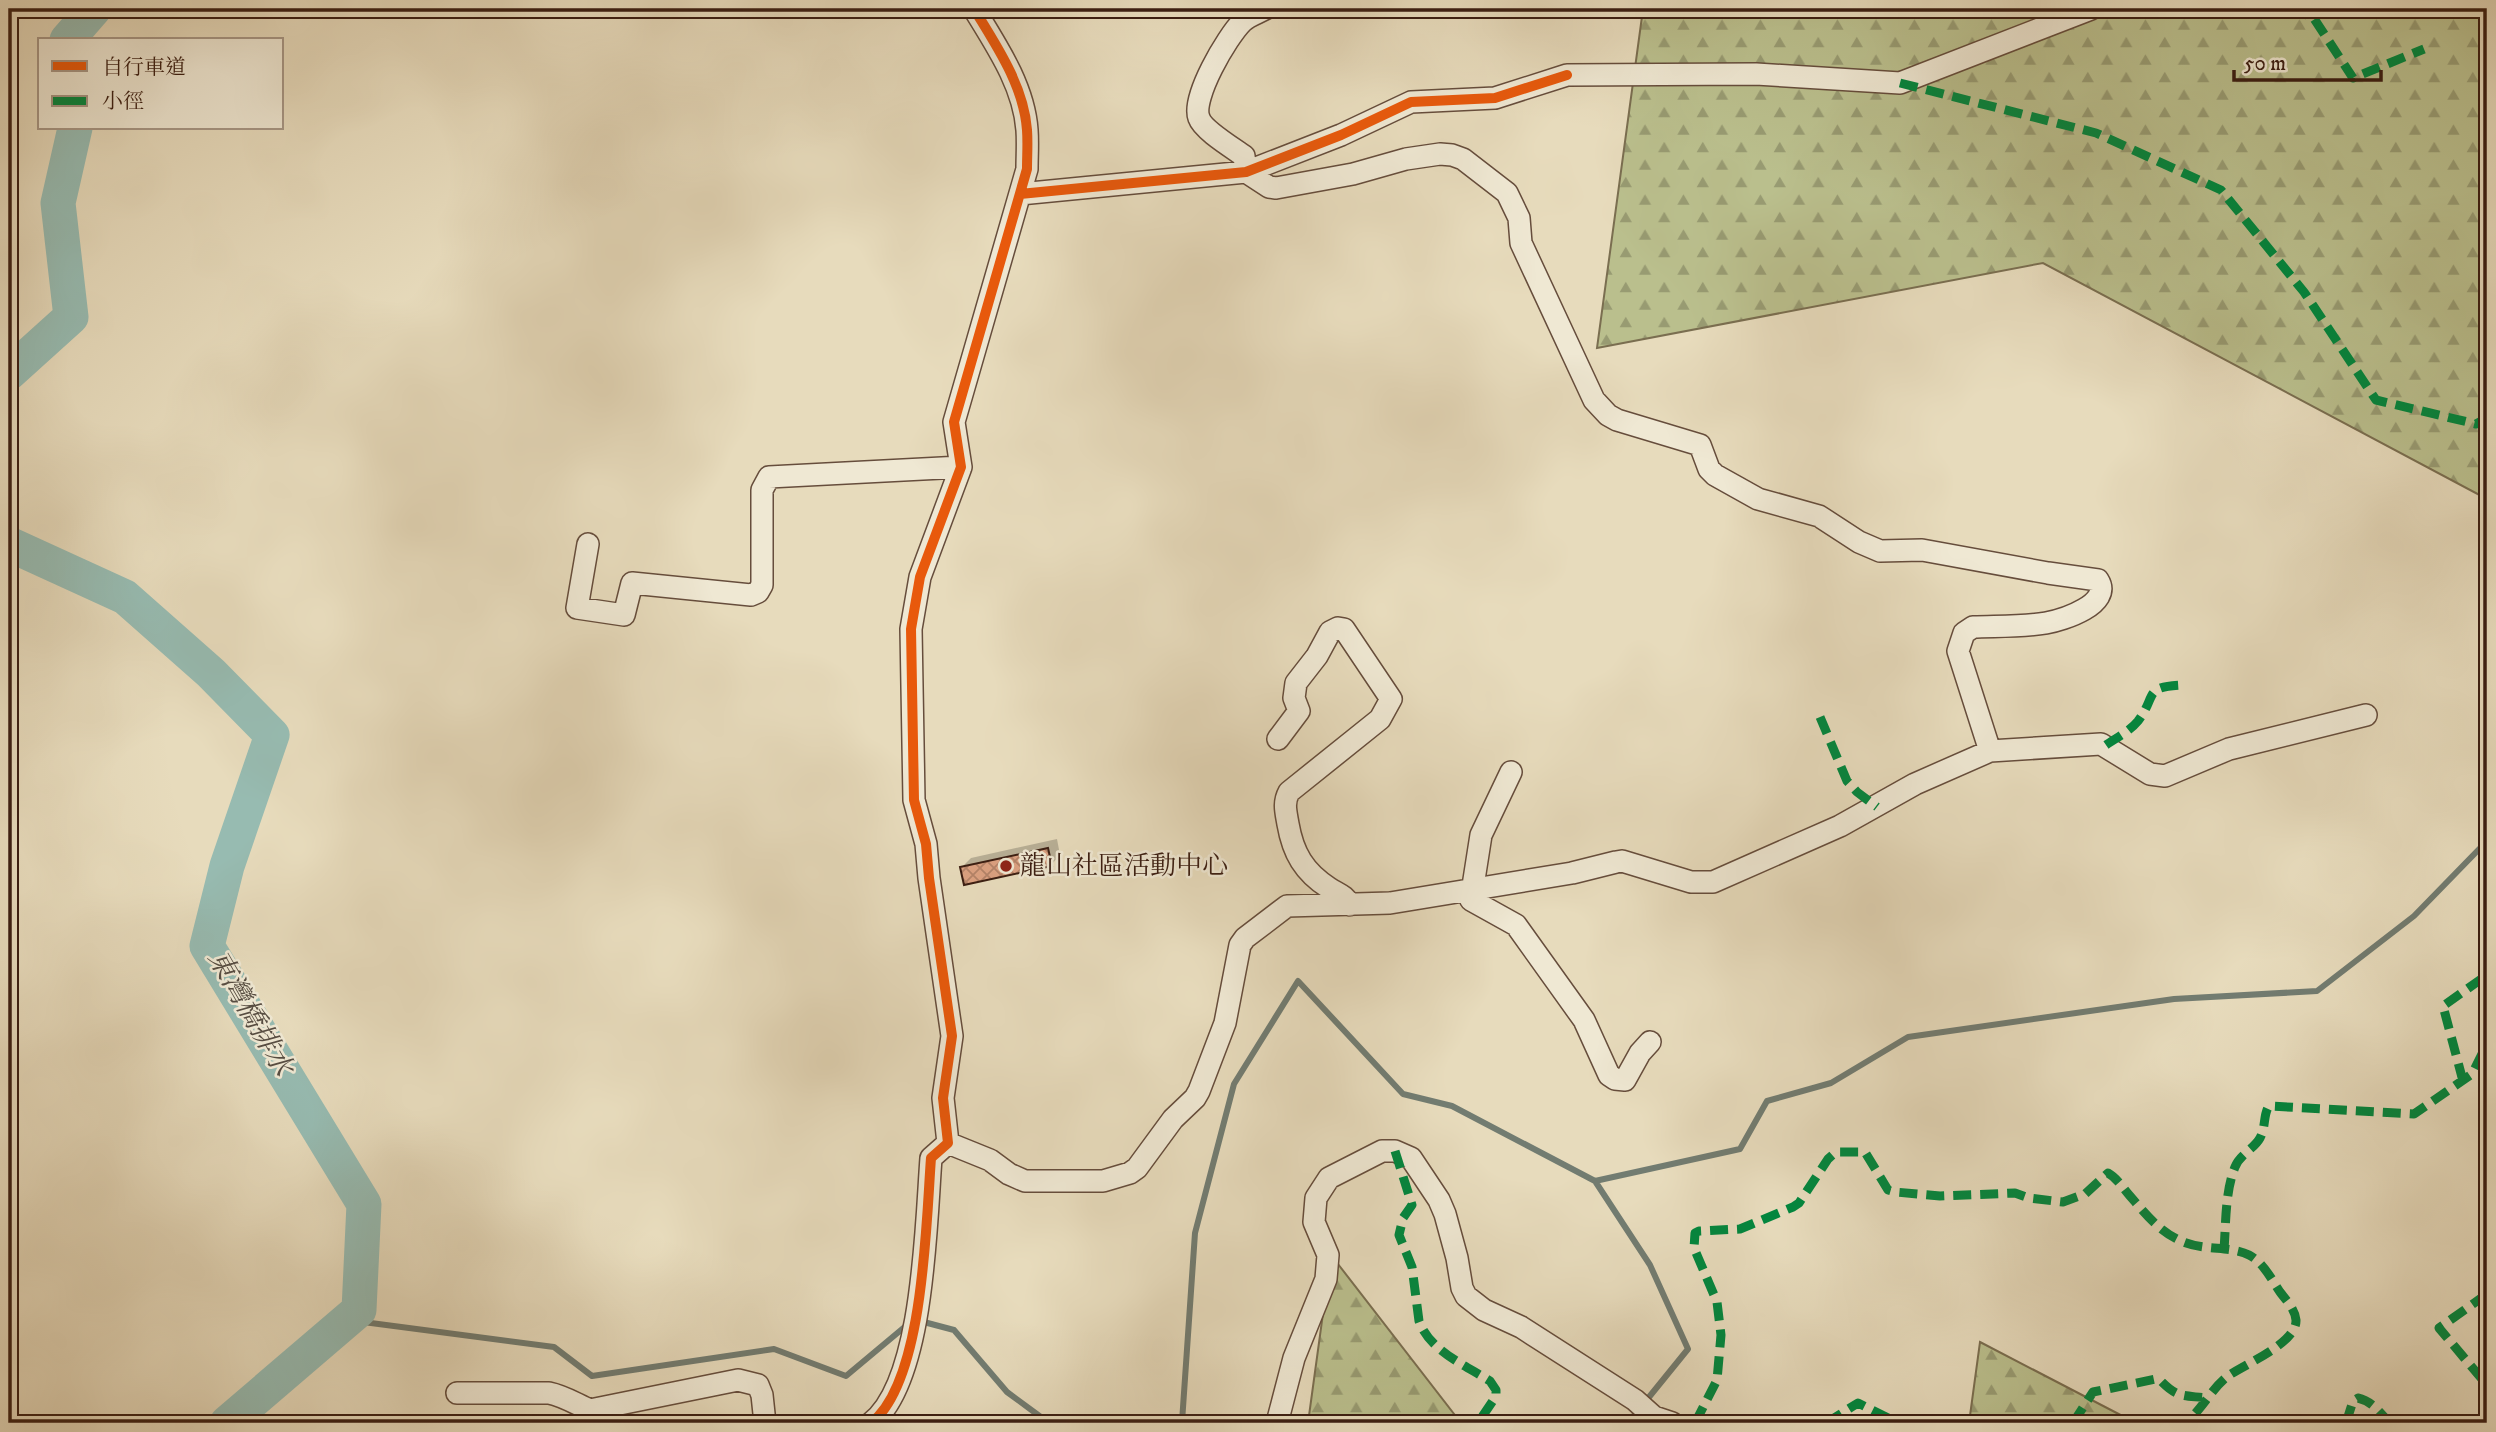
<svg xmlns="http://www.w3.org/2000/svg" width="2496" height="1432" font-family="'IM FELL DW Pica','Noto Serif TC',serif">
<defs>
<pattern id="forest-firs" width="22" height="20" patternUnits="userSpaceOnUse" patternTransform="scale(1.75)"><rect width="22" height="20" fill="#babf8d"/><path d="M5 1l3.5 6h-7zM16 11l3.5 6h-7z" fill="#989b72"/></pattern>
<pattern id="building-cross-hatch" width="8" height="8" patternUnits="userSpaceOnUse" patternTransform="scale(1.75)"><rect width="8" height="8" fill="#dca181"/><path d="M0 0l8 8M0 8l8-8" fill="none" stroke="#b48368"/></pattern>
</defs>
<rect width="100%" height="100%" fill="#e7dbbc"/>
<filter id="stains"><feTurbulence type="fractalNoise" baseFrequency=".00286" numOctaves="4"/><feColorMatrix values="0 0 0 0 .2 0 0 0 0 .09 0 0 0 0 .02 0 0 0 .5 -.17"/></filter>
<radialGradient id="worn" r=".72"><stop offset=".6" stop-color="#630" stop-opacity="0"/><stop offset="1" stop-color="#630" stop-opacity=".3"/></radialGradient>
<path fill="url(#forest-firs)" stroke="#7a6e50" stroke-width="2" d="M1643 9H2487V499L2043 263 1597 348Z
M1331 1255 1461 1423H1308Z
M1980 1342 2136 1423H1969Z"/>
<path fill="#0003" d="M1057 839 1060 855 1051 865 962 867 971 858Z"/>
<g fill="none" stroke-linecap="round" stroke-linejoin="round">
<path stroke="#727c71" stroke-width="6" d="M1595 1181 1740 1149 1767 1101 1831 1083 1908 1037 2174 999 2317 991 2414 916 2487 841
M348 1320 554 1347 592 1376 774 1349 846 1376 907 1325
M920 1321 954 1330 1007 1392 1049 1423
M1180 1423 1182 1422 1195 1233 1234 1084 1298 981 1403 1094 1452 1106 1595 1181 1650 1265 1688 1349 1628 1423"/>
<path stroke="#97bbb1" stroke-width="35" d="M67 40 94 9
M9 373 71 317 58 203 75 128
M9 544 125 597 211 673 272 735 227 866 207 946 364 1204 359 1310 227 1423"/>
</g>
<path fill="url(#building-cross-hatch)" stroke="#3b1e12" stroke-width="2" d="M1048 848 1052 866 964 885 960 867Z"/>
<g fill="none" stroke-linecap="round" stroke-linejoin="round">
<g stroke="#664d3c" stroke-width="24">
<path id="minor" d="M1265 9C1258 13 1248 16 1242 22 1227 37 1191 98 1199 118 1203 130 1233 148 1244 156L1246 172 1269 187 1276 188 1353 174 1406 159 1440 154 1452 155 1463 159 1507 193 1519 218 1521 243 1594 400 1608 415 1617 420 1700 445 1709 469 1715 475 1758 499 1819 516 1859 542 1880 551 1922 550 2048 573 2098 580C2113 604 2063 620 2046 623 2022 627 1997 626 1973 627L1964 633 1958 651 1990 751
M1020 194 1246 172 1341 135 1411 102 1495 98 1567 75 1756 74 1900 83 2091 9
M588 544 577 608 624 615 632 583 751 595 758 592 762 585V490L769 477 961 467
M1278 739 1299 711 1294 698 1296 683 1317 656 1330 632 1338 628 1344 629 1391 699 1380 719 1289 792C1283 803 1286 812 1288 824 1293 853 1304 872 1329 888 1338 894 1345 895 1350 905
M1511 772 1481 835 1473 886 1468 894 1471 900 1516 925 1584 1020 1609 1075 1615 1079 1625 1080 1640 1053 1650 1042
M948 1143 990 1160 1009 1174 1025 1181H1103L1130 1173 1137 1168 1173 1119 1195 1098 1199 1091 1225 1023 1240 945 1245 938 1287 906 1390 903 1572 873 1616 862 1622 861 1691 882H1713L1840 826 1915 784 1990 751 2101 744 2150 774 2165 776 2229 749 2366 715
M457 1393H549C564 1396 576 1404 590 1410L738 1380 758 1385 762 1395 765 1423
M871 1423C924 1382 926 1223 931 1158L948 1143 943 1098 952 1036 929 878 926 844 914 800 911 629 920 577 961 467 954 422 1027 169C1027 156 1028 143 1027 130 1024 86 996 45 974 9
M1277 1423 1294 1358 1326 1279 1328 1255 1314 1222 1316 1198 1329 1178 1382 1151H1395L1411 1158 1439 1200 1445 1214 1457 1258 1462 1288 1466 1296 1484 1310 1521 1327 1635 1400 1654 1417 1672 1423"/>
</g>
<use href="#minor" stroke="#efe8d3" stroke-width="21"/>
<path stroke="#00873e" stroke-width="9" stroke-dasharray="18 9" stroke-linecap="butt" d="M2290 9 2313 17 2353 78 2424 49
M1900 83 2096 133 2221 190 2304 292 2376 400 2476 424 2487 418
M1820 717 1847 781 1857 792 1877 807
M2106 745C2116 738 2130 731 2138 721 2157 696 2143 687 2181 685
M2463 1081 2443 1006 2487 975
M1395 1151 1412 1205 1403 1218 1399 1235 1412 1267 1419 1321C1430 1351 1465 1365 1490 1381L1496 1390V1396L1478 1423
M2224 1250C2226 1223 2225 1192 2235 1167 2240 1154 2254 1149 2260 1138 2266 1127 2263 1115 2269 1106L2414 1114 2472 1074 2487 1044
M2487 1294 2439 1328 2487 1385
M1695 1423 1717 1380 1721 1335 1717 1302 1694 1248 1695 1233 1699 1231 1740 1229 1793 1207 1799 1203 1828 1159 1836 1152H1865L1888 1190 1895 1192 1940 1196 2015 1193 2029 1198 2063 1202 2085 1194 2108 1173C2117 1178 2123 1188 2130 1196 2144 1212 2157 1229 2177 1239 2201 1252 2230 1245 2249 1255 2263 1262 2272 1280 2280 1292 2286 1300 2295 1309 2296 1320 2297 1343 2245 1364 2228 1376 2211 1389 2202 1410 2185 1423
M1826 1423 1858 1403 1898 1423
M2073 1423 2093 1392 2156 1379H2159C2177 1398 2182 1395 2206 1398
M2346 1423 2353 1401 2358 1398C2372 1401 2380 1413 2390 1423"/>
<g stroke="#efe8d3" stroke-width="15">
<path id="cycleway" d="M1020 194 1246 172 1341 135 1411 102 1495 98 1567 75
M871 1423C924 1382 926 1223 931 1158L948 1143 943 1098 952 1036 929 878 926 844 914 800 911 629 920 577 961 467 954 422 1027 169C1027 156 1028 143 1027 130 1024 86 996 45 974 9"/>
</g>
<use href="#cycleway" stroke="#e8590c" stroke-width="10"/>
</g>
<circle fill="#8f2418" stroke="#efe8d3" stroke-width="2.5" cx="1006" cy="866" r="7"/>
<g text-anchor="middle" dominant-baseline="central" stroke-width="5" stroke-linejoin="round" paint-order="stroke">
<g font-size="26" fill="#3b1e12" stroke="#efe8d3" text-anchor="start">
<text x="1020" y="866">龍山社區活動中心</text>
</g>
<g font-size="28" font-style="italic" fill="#574d42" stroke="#efe8d3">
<text transform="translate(250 1013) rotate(60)">東灣橋排水</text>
</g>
</g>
<rect width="2496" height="1432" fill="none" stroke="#e7dbbc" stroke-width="35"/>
<rect x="10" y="10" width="2475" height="1411" fill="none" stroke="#3b1e12" stroke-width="3.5"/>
<rect x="18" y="18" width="2461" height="1397" fill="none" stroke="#3b1e12" stroke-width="2"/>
<rect x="38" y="38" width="245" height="91" fill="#efe8d3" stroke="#a79786" stroke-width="2"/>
<rect x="52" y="61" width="35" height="10" fill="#e8590c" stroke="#a79786" stroke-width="2"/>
<text x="102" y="74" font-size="21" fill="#3b1e12">自行車道</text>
<rect x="52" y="96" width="35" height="10" fill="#00873e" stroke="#a79786" stroke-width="2"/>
<text x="102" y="108" font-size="21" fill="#3b1e12">小徑</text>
<path d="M2234 70v10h147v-10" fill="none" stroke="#3b1e12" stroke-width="3.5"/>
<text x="2244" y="70" font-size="21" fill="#3b1e12" stroke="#efe8d3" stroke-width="5" paint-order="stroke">50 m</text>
<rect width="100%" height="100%" filter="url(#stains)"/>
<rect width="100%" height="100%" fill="url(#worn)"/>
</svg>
